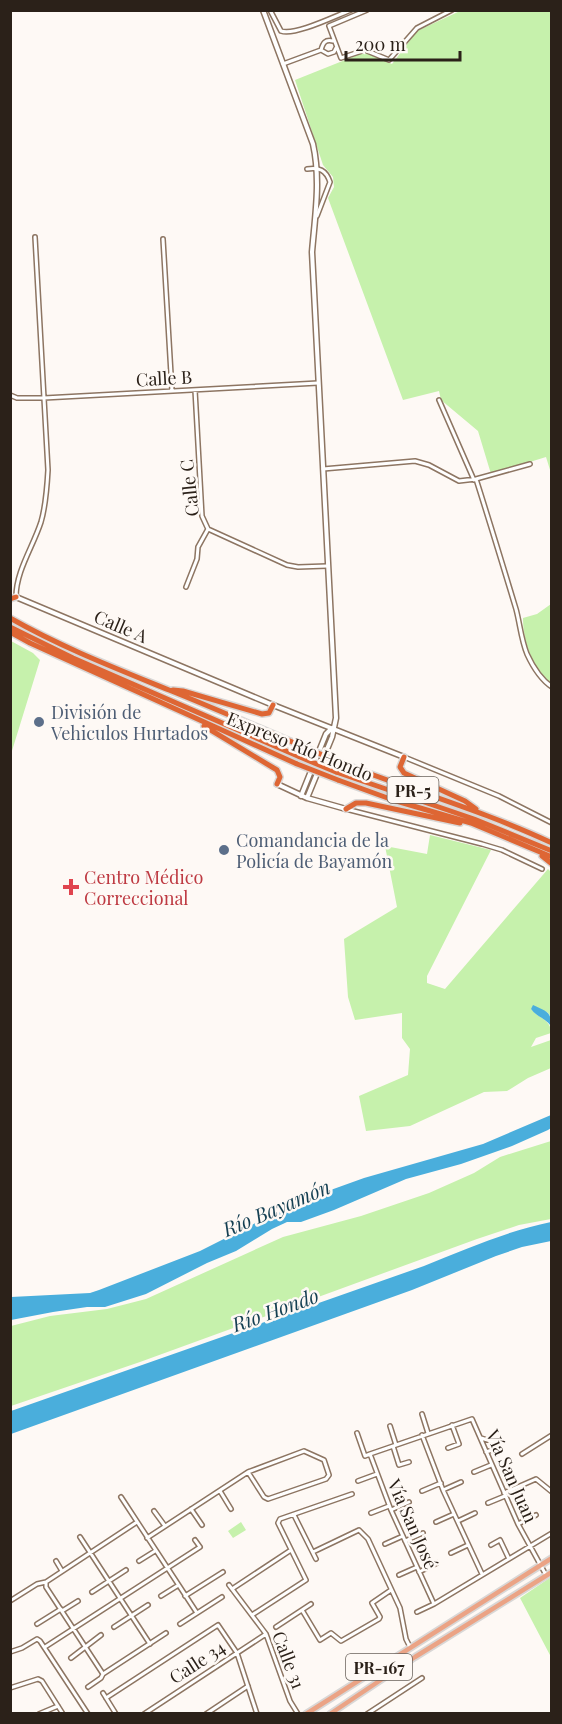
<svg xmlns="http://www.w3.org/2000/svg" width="562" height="1724" font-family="'Playfair Display',serif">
<rect width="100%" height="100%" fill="#fef9f5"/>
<path fill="#c6f1ac" d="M460 11H551V473L546 457 491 474 478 431 441 400 439 391 403 400 328 198 334 187 333 177 323 165 295 80 365 52 392 64 417 31Z
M551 604V683C532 667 523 642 523 618L537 614Z
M11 641 33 653 40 660 11 754Z
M430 835 491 850 427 976V983L445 989 548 869 552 873 551 1017 548 1013 534 1006 531 1009C539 1019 551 1019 551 1033L536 1038 531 1047 551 1040V1068L528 1078 507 1091 484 1092 410 1126 366 1131 359 1096 408 1075 410 1049 402 1038V1013L355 1020 348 997 344 939 397 907 385 846 427 854Z
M551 1141V1219L519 1225 477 1239 140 1362 11 1406V1326L50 1316 107 1309 146 1299 283 1237 361 1216 429 1193 474 1173 500 1157Z
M241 1522 246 1530 233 1538 228 1531Z
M551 1577V1657L520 1598Z"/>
<path fill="#4aaedc" d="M533 1005C545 1011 552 1011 551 1026 545 1018 537 1017 531 1009Z
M551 1115V1128L548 1130 512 1146 461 1164 406 1179 334 1210 301 1222H287L272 1229 236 1251 207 1263 146 1294 105 1307H87L53 1312 11 1320V1297L90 1293 99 1290 200 1251 289 1206 314 1196 364 1178 483 1144Z
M551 1222V1241L522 1247 496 1256 412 1290 11 1434V1411L424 1266C466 1249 507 1231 551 1222Z"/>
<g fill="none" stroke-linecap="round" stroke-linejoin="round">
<g stroke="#8d7562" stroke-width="6">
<path id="minor" d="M270 10 281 31C295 36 335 16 351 10
M367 10 329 26 341 58 365 50 389 60 417 28 452 10
M321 50 328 54 334 52 336 48
M283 64 321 50C323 43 325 39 333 41
M307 169C319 167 326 170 330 182L317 216
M163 239 172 391
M195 390 202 516 208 529 287 565 298 567 327 566
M10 395 17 398H44L318 383
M439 400 474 480
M323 469 415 461 429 465 459 481 476 479 530 464
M476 479C490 523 503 566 516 609 520 624 521 639 527 654 533 667 540 679 552 687
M186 587 197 559 198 547 208 529
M16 597C16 571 33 547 41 522 46 505 47 488 48 470L35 237
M404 757 499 796 552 823
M346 809 482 844 502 850 542 869
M422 1414 428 1433
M390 1426 396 1445
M357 1433 365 1456 370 1454
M422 1435 443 1490 482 1574
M481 1438 494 1442 498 1448 486 1452
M393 1446 399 1465 409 1462
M448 1448 459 1444 452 1425
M370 1454 472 1419 518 1524 546 1575
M370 1454 391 1510 434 1604
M522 1454 552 1435
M474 1472 491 1465
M358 1481 377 1474
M443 1490 461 1482
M220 1491 231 1509
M422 1491 441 1483
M504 1493 536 1479 552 1492
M121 1497 197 1613
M488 1503 505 1496
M191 1509 202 1525
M391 1510 409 1502
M154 1511 165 1526
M371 1513 389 1506
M294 1515 316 1559
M458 1521 475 1513
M436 1522 454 1514
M518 1524 536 1515
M80 1537 150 1644
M147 1538 248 1472 304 1451 324 1460 329 1475 326 1479 268 1499 264 1497 248 1472
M405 1541 423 1533
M385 1544 403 1536
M491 1545 500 1540 509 1559
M313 1552 359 1530 368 1539 400 1608 406 1639 410 1647
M451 1553 468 1545
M56 1561 62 1571
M139 1561 155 1551
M419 1572 437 1563
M399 1575 417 1567
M46 1582V1587L103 1674
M229 1585 266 1634 290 1701 298 1714
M232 1589 291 1550
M92 1592 126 1570
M161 1596 177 1586
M185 1596 223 1572
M10 1601 37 1584 46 1582 137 1522
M302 1610 320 1640 331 1633 341 1641 379 1619 380 1617 372 1603 391 1590
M62 1611 78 1601
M417 1612 434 1604 552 1533
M252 1615 306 1580 278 1523 280 1519 352 1494
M37 1624 61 1609
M180 1624 222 1597
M114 1627 148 1605
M276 1627 311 1604
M45 1647 200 1547 195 1540
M10 1652 22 1648 37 1639 40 1641 88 1714
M71 1658 101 1635
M88 1687 101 1678 103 1674 166 1633
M10 1688 38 1679 42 1681 63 1714
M103 1693 116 1714
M106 1698 218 1625 237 1653 257 1714
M39 1714 58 1706
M144 1714 266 1634
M206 1714 248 1686
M367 1714 422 1678"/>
</g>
<g stroke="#8d7562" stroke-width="7">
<path id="tertiary" d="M263 10 313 144C321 180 315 216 312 252L336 718 332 737 307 798
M16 597 273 705 404 757
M277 784 307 798 346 809
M301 796 326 734 332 728"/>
</g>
<g stroke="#d9d7d6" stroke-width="8">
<path id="primary" d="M306 1714 552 1558
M330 1714 415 1657 552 1572"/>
</g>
<g stroke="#d9d7d6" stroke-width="8">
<path id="motorway" d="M10 599 16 597
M10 618C61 647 115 668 169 690 214 708 259 728 304 747
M10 627 73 658 300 757
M10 632 30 643 297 764
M173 690 183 691 262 714 269 713 273 705
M204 726 277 770 280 777 277 784
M404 757 400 767 404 773 465 801 476 809
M344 764C413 791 484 811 552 843
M336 772 474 819 552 851
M338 780 393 800 471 823 552 857
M346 809 356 803H366L460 823
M542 856 552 864"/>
</g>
<use href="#minor" stroke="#fff" stroke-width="3"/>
<use href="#tertiary" stroke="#fff" stroke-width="4"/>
<use href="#primary" stroke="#eba385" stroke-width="4.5"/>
<use href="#motorway" stroke="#de6634" stroke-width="5"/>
<g stroke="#d9d7d6" stroke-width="8" stroke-linecap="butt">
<path id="motorway-bridge" d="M304 747 344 764
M300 757 336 772
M297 764 338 780"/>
</g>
<use href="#motorway-bridge" stroke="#de6634" stroke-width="5"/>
</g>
<g fill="#5c6f8a" stroke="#fef9f5" stroke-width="2">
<circle cx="39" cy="722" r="6"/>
<circle cx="224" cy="850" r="6"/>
</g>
<path fill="#e0444e" stroke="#fef9f5" stroke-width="2" d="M68 878h6v6h6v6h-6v6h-6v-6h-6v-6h6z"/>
<g text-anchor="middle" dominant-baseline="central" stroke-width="5" stroke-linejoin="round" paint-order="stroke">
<g fill="#fef9f5" stroke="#6a625b" stroke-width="1.5">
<rect x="387.5" y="777" width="51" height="26" rx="4.5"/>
<rect x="346" y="1654" width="66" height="26" rx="4.5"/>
</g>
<g font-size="16" font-weight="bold" fill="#2b2119">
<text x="413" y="790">PR-5</text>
<text x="379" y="1667">PR-167</text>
</g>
<g font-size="18" fill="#2b2119" stroke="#fef9f5">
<text transform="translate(164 378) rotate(-3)">Calle B</text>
<text transform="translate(189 488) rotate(-96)">Calle C</text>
<text transform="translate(121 626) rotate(23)">Calle A</text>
<text transform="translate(300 746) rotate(22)">Expreso Río Hondo</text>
<text transform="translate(512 1476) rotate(66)">Vía San Juan</text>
<text transform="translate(413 1524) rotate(66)">Vía San José</text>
<text transform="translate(289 1660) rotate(69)">Calle 31</text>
<text transform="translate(197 1662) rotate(-33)">Calle 34</text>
</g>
<g font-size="18" fill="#4e5e75" stroke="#fef9f5" text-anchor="start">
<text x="51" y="712">División de<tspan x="51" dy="21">Vehiculos Hurtados</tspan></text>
<text x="236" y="840">Comandancia de la<tspan x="236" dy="21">Policía de Bayamón</tspan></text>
</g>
<g font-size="18" fill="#be3a42" stroke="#fef9f5" text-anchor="start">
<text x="84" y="877">Centro Médico<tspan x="84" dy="21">Correccional</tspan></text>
</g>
<g font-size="20" font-style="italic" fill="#143f52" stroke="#fef9f5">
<text transform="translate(276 1207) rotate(-23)">Río Bayamón</text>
<text transform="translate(275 1309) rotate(-20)">Río Hondo</text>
</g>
</g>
<rect width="562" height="1724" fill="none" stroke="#2b2119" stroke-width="24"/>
<path d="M346 51v9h114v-9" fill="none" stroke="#2b2119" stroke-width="3"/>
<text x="355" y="51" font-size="18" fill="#2b2119" stroke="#fef9f5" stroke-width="4.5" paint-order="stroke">200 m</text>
</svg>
